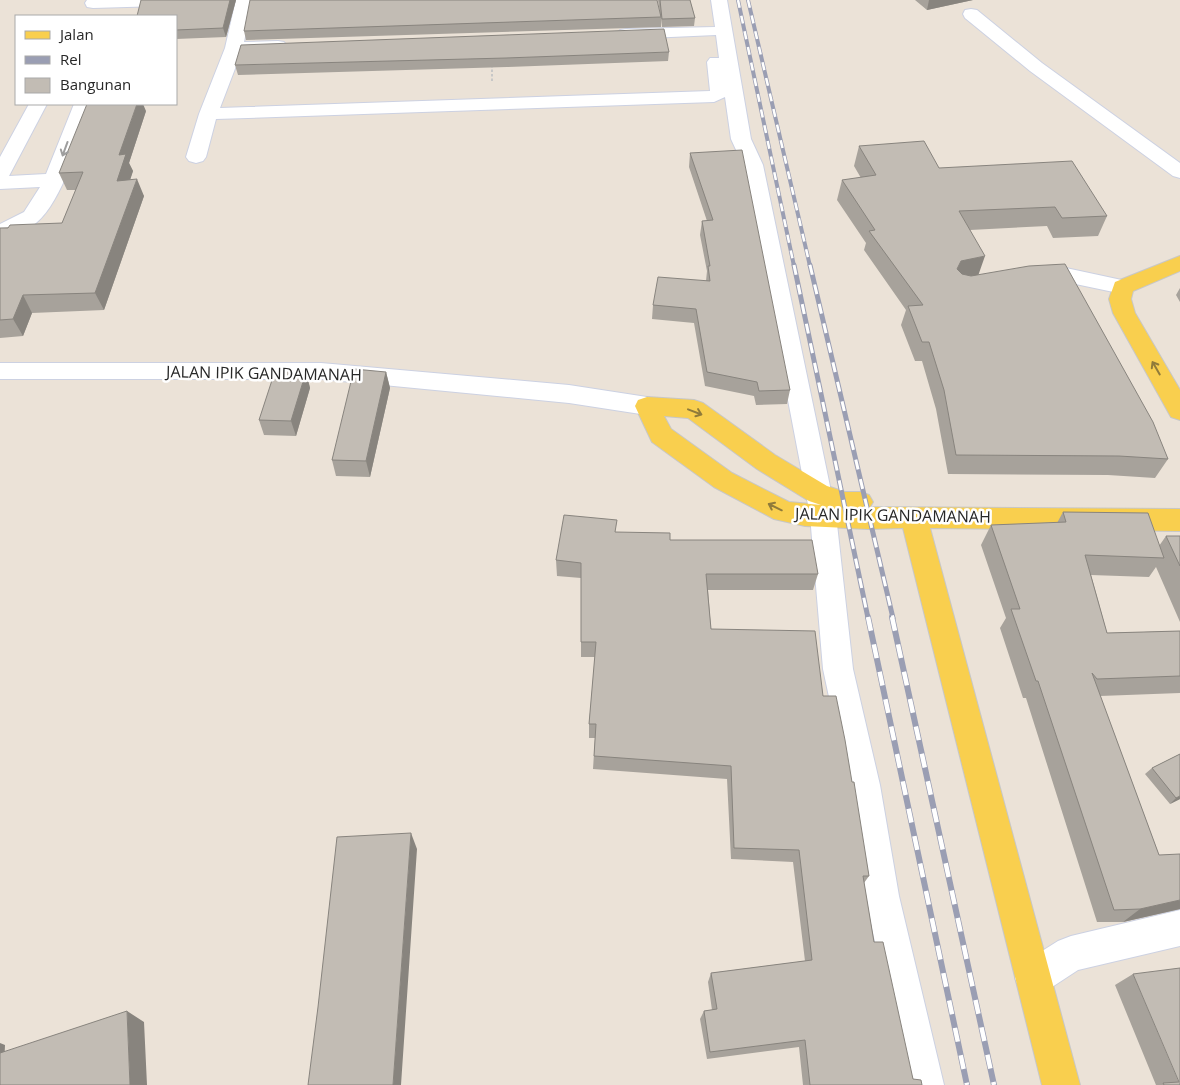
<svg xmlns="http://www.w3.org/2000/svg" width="1180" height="1085" font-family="'Open Sans',sans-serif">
<rect width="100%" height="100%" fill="#ebe2d7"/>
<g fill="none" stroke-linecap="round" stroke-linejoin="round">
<g stroke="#ccd1e2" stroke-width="2">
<path id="minor" d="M87 0H203L201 3 195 5 93 8 87 7 85 3Z
M236 0H252L244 42 278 41 284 42 287 46 284 50 241 53 220 108 710 91 707 62 710 58H719L716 35 626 39 620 38 617 34 620 30 626 29 715 27 711 0H727L751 139 763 165 836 515 853 669 880 785 899 896 944 1085H906L865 896 848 785 823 669 810 515 743 165 731 139 725 97 714 102 216 119 206 157 203 161 196 163 189 161 186 157 199 114 225 48Z
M971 9 977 10 1042 63 1180 163V178L1173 176 1030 71 965 18 963 14 965 10Z
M29 104H47L9 176 46 174 74 104H92C80 137 63 201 36 223 25 231 13 235 0 238V224L24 212 40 187 0 189V157Z
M1066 268 1131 282 1134 287 1131 292 1123 294 1066 282 1034 283 1026 281 1023 276 1026 271Z
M0 363H321L569 385 647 397 656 400 659 406 656 412 647 415 569 403 321 379H0Z
M1180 910V946L1078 970 1046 991 1033 996 1020 991 1015 978 1020 965 1058 941 1071 936Z"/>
</g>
<g stroke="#c7c7c7" stroke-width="2">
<path id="major" d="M1180 256V271L1133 291 1131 299 1135 313 1180 390V420L1171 417 1113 313 1109 299 1115 282Z
M647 397 694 400 703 403 775 455 827 486 845 492H860L869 495 873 502 870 507 1180 509V531L930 528 1080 1085H1042L903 528 868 529 805 526 774 519 714 487 652 442 635 406 638 400ZM664 416 688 418 757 469 809 501 821 505 789 502 732 473 671 429Z"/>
</g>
<path stroke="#c7c7c7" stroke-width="2" stroke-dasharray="2.5 2" stroke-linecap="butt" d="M492 65V82"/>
<use href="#minor" fill="#fff" fill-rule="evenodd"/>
<use href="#major" fill="#f9cf4e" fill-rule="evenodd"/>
<g stroke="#9a9eb3" stroke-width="4">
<path id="rail-far2" d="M738 0 794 266
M748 0 810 266"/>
</g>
<g stroke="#9a9eb3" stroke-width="5">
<path id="rail-far1" d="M794 265 868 618
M810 265 893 618"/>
</g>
<g stroke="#9a9eb3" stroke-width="6">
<path id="rail" d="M868 617 967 1085
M892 617 994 1085"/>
</g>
<use href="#rail-far2" stroke="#fff" stroke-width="2.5" stroke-dasharray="8" stroke-linecap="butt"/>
<use href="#rail-far1" stroke="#fff" stroke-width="3" stroke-dasharray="10" stroke-linecap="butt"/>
<use href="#rail" stroke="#fff" stroke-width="4.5" stroke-dasharray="14" stroke-linecap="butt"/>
</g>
<path fill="#a7a29b" d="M141 0H236L226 37 176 39V16Z
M658 0H690L695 18 694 26 662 27 661 19V27L246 40 244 31 660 13Z
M915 0H973L927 10Z
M669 52 668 61 507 67 238 75 235 65Z
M146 111 129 163 133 171 130 180 144 196 104 310 32 313 23 336 0 338V228L62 223 76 190H67L59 173Z
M859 146 939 168 1107 216 1098 236 1053 238 1047 226 970 230 978 275 1168 459 1155 478 1108 475 948 474 936 409 922 361H915L901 325 906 310 864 250 866 243 837 200 842 180 861 178 854 166Z
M690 153 790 390 787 404 756 405 754 396 705 386 694 323 652 319 653 305 706 281 707 271 700 235 702 221H707L689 167Z
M1180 288V302L1176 295Z
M306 372 310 388 296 436 264 435 259 420Z
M386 372 390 388 370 477 336 476 332 460Z
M1063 512 1159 546 1166 536H1180V622L1156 567 1149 577 1091 575 1107 633 1180 631V693L1100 696 1159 855 1180 909 1123 922H1097L1026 698H1023L1000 628 1006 618 981 545 991 525 1057 523Z
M616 532 670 540 818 574 813 590H708L711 629 823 696 852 782 869 876 864 883 874 942 913 1079 922 1085H803L799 1047 707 1059 700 1019 704 1011 712 1010 708 982 711 973 805 961 793 862 731 859 727 779 593 769 595 738H589V724L595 657H581V578L557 576 556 560Z
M1180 754V799L1170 804 1145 774 1152 768Z
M1133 974 1180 1085H1156L1115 985Z"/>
<path fill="#88847e" d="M230 0H236L226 37 223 28Z
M929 0H973L927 10Z
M137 104H143L146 111 129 163 133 171 124 198 117 181 119 155Z
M137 179 144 196 104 310 95 293Z
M985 256 978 276 955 280 957 269 961 261Z
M23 295 32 313 23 336 13 319Z
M306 372 310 388 296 436 291 421Z
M386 372 390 388 370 477 366 461Z
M1180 796V799L1170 804 1176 798Z
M411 833 417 849 401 1085H393Z
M1180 900V909L1123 922 1140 909Z
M127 1011 144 1022 147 1085H130Z
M0 1043 5 1045 4 1068 0 1066Z"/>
<path fill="#c2bcb4" stroke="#88847e" d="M141 0H230L223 28 176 30V16H137Z
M250 0H657L661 17 244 31Z
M660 0H690L695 18 662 19Z
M664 29 669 52 506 58 235 65 241 45Z
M87 104H137L119 155 126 154 117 181 137 179 95 293 23 295 13 319 0 320V228H8L10 225 62 223 83 172 59 173Z
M924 141 939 168 1072 161 1107 216 1062 218 1055 207 959 211 985 256 961 261 957 269 962 274 971 276 1029 266 1065 264 1153 422 1168 459 1119 456 956 455 944 390 929 342H922L908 306 923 305 869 231 875 230 842 180 876 175 859 146Z
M742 150 790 390 759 391 757 382 707 372 696 309 653 305 658 277 710 281 708 266H710L702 221 713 220 690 153Z
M354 369 386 372 366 461 332 460Z
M275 371 306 372 291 421 259 420Z
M1063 512 1148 513 1164 558 1085 555 1107 633 1180 631V676L1097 679 1092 673 1159 855 1180 854V900L1140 909 1114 910 1038 681H1036L1011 609H1020L991 525 1066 522Z
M564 515 617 520 615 532 670 533V540H812L818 574H706L711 629 815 631 823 696H836L845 740 852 782H854L869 876H863L874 942H883L913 1079 921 1080 922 1085H810L805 1040 710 1052 704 1011 717 1009 711 973 812 960 799 850 734 848 731 766 594 756 596 724H589L596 642H581V563L556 560Z
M1166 536H1180V566Z
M1180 754V796L1176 798 1152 768Z
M411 833 393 1085H308L318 1007 337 837Z
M1180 968V1085H1164L1163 1083 1179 1082 1133 974Z
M127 1011 130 1085H0V1053Z"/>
<defs><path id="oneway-shaft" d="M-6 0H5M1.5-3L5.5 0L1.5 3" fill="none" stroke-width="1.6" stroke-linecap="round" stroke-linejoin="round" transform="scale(1.25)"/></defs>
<use stroke="#9e9e9e" href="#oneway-shaft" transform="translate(65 149) rotate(110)"/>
<g stroke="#907b3a">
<use href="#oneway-shaft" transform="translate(1156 368) rotate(-120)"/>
<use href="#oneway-shaft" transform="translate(695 412) rotate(21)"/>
<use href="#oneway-shaft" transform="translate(775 507) rotate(-154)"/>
</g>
<g text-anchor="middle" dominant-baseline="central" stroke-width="5" stroke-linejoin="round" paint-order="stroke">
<g font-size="16" fill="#272727" stroke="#fff">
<text transform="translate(264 373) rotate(1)">JALAN IPIK GANDAMANAH</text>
<text transform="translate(893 515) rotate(1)">JALAN IPIK GANDAMANAH</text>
</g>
</g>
<rect x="15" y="15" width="162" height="90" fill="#ffffff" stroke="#a9a9a9"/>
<rect x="25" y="31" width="25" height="8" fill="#f9cf4e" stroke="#a9a9a9"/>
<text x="60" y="40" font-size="15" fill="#272727">Jalan</text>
<rect x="25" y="56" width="25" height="8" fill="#9a9eb3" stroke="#a9a9a9"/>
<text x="60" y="65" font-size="15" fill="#272727">Rel</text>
<rect x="25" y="78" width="25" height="15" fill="#c2bcb4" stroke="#a9a9a9"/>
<text x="60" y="90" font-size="15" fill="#272727">Bangunan</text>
</svg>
